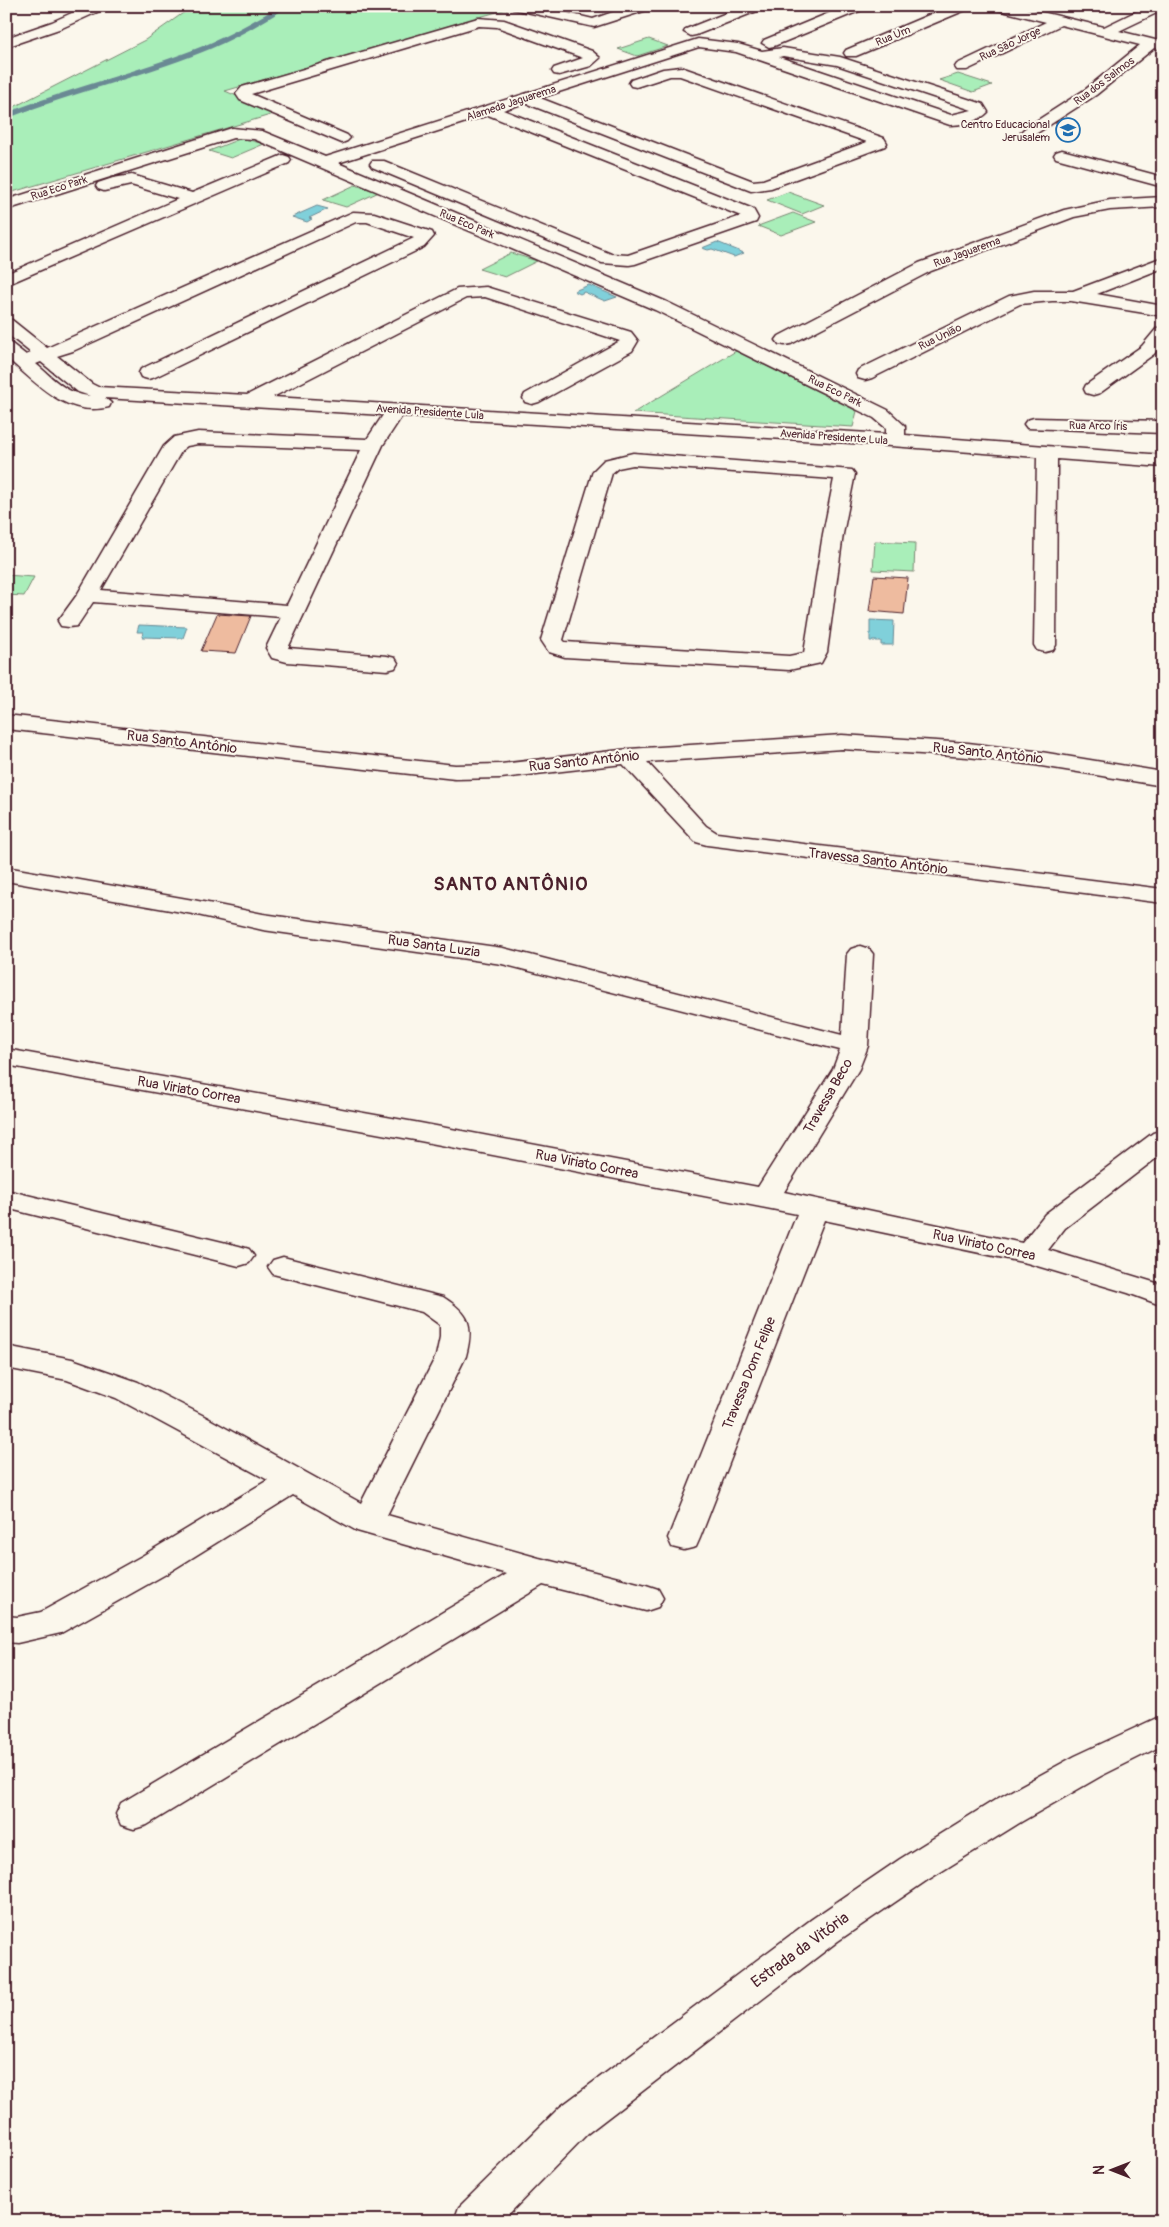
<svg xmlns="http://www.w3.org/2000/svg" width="1169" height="2227" font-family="Pangolin,sans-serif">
<rect width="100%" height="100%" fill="#fbf7ec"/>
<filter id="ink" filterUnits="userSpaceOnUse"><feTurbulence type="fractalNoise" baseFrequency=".02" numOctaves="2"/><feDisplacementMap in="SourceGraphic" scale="10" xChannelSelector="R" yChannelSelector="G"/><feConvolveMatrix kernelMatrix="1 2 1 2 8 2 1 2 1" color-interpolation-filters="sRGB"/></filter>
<g filter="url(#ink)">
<path fill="#a9eeb9" stroke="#7a8672" d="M193 6H512L514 7 225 91 277 113 6 194V111L145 40Z
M649 39 668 46 637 56 618 49Z
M958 74 992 85 973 92 939 80Z
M242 138 264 144 231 158 209 151Z
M355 185 379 192 346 207 323 200Z
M788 192 824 205 802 214 767 200Z
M793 213 816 222 781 235 758 226Z
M511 253 537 261 505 277 479 269Z
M736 351 857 411 853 427 633 413Z
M875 541 915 543 914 572 873 570Z
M6 575 34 577 24 596 6 595Z"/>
<path fill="#80d0da" stroke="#6a8994" d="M317 206 328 209 309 218 312 219 307 222 292 217Z
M717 242 744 253 734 257 712 249 708 250 702 248Z
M589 285 617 297 605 301 584 292 580 294 574 291Z
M870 620 894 621 893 645H881V641H870Z
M139 625 187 627 183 638 142 637 143 632H137Z"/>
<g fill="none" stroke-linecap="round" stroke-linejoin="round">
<path stroke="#6a8994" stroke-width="5.5" d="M6 116C73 89 144 74 210 46 236 35 260 21 284 6"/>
</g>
<path fill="#eebb9f" stroke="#4a1f2b" d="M874 576 908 578 904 614 869 611Z
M217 614 251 616 236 653 201 651Z"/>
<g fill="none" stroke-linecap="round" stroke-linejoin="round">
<g stroke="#4a1f2b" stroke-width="3">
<path id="minor" d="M87 6H106L104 9 62 28 6 47V38L52 22Z
M511 6H538L593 19 630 6H652L650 9 594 27 513 9Z
M744 6H764L762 9 696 35 691 36 684 32 686 29Z
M846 6H866L864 9 774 46 769 47 762 43 764 40Z
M950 6H970L968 9 856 56H846L844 53 846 50Z
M992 6H1017L1104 27 1147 6H1163V10L1119 31 1163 42V50L1154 48 1096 95 1034 135H1024L1021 132 1024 129 1086 89 1140 45 1061 25 967 70H957L955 67 957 64 1046 22 994 9Z
M478 18 504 20 592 51 600 58 591 66 559 75 554 74 552 71 554 68 583 58 497 27 479 26 251 94 347 135 350 138 347 141 342 143 240 100 236 94 242 87Z
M698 39 738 44 762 51 783 48 840 57 983 104 988 112C980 121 961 125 950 125L736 52 699 47 540 98 753 181 763 180 867 142 680 76H670L636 87 631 86 629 83 631 80 663 69 681 67 884 138 887 143 885 146 771 188 751 191 525 103 503 110 753 209 758 218 756 222 635 264 629 265 602 263 372 167 370 164 372 161H384L611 254 628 255 741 216 488 115 338 163 667 302 888 410 905 426V435L1163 455V467L1057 459 1056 645 1053 650 1045 652 1037 650 1034 645 1037 457 851 443 402 416 383 445 288 648 387 656 395 658 398 663 395 668 387 670 287 662 272 658 266 648 281 617 93 602 77 626 69 627 61 626 58 621 77 595 164 446 174 437 198 432 367 439 383 415 105 398 111 403 109 407C66 418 35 382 6 357V343L12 344 26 355 31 353 6 333V319L12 320 47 348 353 212 374 213 432 232 434 236 424 247 155 377 148 379 141 377 139 373 141 369 414 238 367 222H356L73 351 57 356 92 384 98 387 247 395 457 289 486 287 631 332 638 341 632 351 539 402 532 404 525 402 523 398 525 394 620 341 485 297 466 298 273 397 886 434V428L874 418 655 310 254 139 233 138 6 210V200L232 128 262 131 325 157ZM783 56 837 65 972 110 951 115 779 57ZM41 362 78 392 90 396C66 394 54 379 36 364ZM198 444 361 450 287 605 101 590 182 450 187 446Z
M1062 150 1163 177V187L1056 158 1054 155 1056 152Z
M283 155 289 157 291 160 289 163 6 285V274L178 199 131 185 104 191 98 189 96 186 98 183 113 178 132 175 192 193Z
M1163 197V207L1110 210 1074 217 931 271 791 344 785 345 779 344 776 340 779 336 919 263 1064 210 1110 200Z
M1163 257V268L1097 294 1163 306V316L1071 301H1052L1020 304 872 378 865 380 858 378 856 374 858 370 1009 296 1034 291H1073Z
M1163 327V344L1154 354 1100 393 1093 395 1086 393 1084 389 1086 385 1142 346 1157 328Z
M1034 418 1163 421V433L1027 428 1024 424 1027 420Z
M633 453 852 470 855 474 843 534 827 652 821 663 789 670 565 657 549 652 541 640 593 471 604 460ZM633 465 834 479 823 534 804 653 789 656 565 642 563 640 612 473 618 468Z
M6 715 455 765 501 764 629 749 842 735 968 743 1035 751 1163 772V786L1035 765 968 757 842 749 647 762 706 826 717 833 1163 889V903L707 845 696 842 690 836 623 764 501 778 455 779 6 729Z
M6 867 193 900 263 914 503 948 842 1035 847 954 851 949 860 946 869 949 873 954 868 1046 859 1069 784 1192 1022 1243 1045 1214 1153 1133 1163 1130V1153L1065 1228 1048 1250 1163 1285V1306L1128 1293 1027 1263 824 1220 700 1538 696 1547 684 1550 672 1547 668 1538 797 1214 420 1141 6 1065V1049L420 1123 758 1187 833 1069 840 1050 502 964 263 930 193 914 6 881Z
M6 1190 239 1246 249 1249 254 1256 249 1263 239 1266 6 1208Z
M283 1257 443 1297C470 1314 474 1325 466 1356L387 1515 539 1558 646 1585 658 1589 663 1598 658 1607 646 1611 543 1585 147 1825 134 1829 121 1825 116 1814 121 1803 507 1574 357 1531 293 1495 166 1574 61 1633 17 1643 6 1642V1616L17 1617 41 1612 142 1556 268 1480 116 1398 67 1380 6 1368V1346L72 1359 138 1382 204 1416 361 1503 436 1356 440 1337V1325L422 1312 273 1274 268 1267 273 1260Z
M1163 1715V1745L1101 1776 1021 1822 926 1881 838 1941 588 2133 502 2221H454L459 2207 560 2107 812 1919 900 1859 995 1800 1075 1756Z"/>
</g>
<path stroke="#4a1f2b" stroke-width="4.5" stroke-dasharray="6 5" stroke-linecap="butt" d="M1155 1767 1163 1776"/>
<use href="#minor" fill="#fbf7ec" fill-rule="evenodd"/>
</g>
</g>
<defs>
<g id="school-ring" transform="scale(1.25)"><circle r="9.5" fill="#fbf7ec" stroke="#1f6fb2" stroke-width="1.5"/><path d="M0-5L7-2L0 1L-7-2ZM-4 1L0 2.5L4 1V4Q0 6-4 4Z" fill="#1f6fb2"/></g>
</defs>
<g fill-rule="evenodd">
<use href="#school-ring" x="1068" y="130"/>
</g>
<g text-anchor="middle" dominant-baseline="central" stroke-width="4" stroke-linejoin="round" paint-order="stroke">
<g font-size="11" fill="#4a1f2b" stroke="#fbf7ec">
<text transform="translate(893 36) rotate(-23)">Rua Um</text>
<text transform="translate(1010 44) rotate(-25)">Rua São Jorge</text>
<text transform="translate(1104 81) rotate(-37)">Rua dos Salmos</text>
<text transform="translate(511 103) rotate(-18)">Alameda Jaguarema</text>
<text transform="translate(59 188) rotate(-18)">Rua Eco Park</text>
<text transform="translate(467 224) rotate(23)">Rua Eco Park</text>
<text transform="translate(967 252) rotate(-20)">Rua Jaguarema</text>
<text transform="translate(940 337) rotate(-26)">Rua União</text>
<text transform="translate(835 391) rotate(26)">Rua Eco Park</text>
<text transform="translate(430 412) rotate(4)">Avenida Presidente Lula</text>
<text transform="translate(1098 426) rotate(1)">Rua Arco Íris</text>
<text transform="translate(834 437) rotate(4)">Avenida Presidente Lula</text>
</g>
<g font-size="11" fill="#4a1f2b" stroke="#fbf7ec" text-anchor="end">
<text x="1050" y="124">Centro Educacional<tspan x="1050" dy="13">Jerusalem</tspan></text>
</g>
<g font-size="14" fill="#4a1f2b" stroke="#fbf7ec">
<text transform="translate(182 742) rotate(7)">Rua Santo Antônio</text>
<text transform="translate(988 753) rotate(6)">Rua Santo Antônio</text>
<text transform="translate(584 761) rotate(-6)">Rua Santo Antônio</text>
<text transform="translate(878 861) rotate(7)">Travessa Santo Antônio</text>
<text transform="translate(434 946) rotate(8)">Rua Santa Luzia</text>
<text transform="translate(189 1090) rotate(10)">Rua Viriato Correa</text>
<text transform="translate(828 1096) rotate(-60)">Travessa Beco</text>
<text transform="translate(587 1164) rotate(11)">Rua Viriato Correa</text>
<text transform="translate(984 1245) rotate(12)">Rua Viriato Correa</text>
<text transform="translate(749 1373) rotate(-68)">Travessa Dom Felipe</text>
</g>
<g font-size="16" fill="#4a1f2b" stroke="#fbf7ec">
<text transform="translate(800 1950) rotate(-36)">Estrada da Vitória</text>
</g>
<g font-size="19" font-weight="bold" letter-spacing="1" fill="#4a1f2b" stroke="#fbf7ec">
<text x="511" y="884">SANTO ANTÔNIO</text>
</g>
</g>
<rect width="1169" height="2227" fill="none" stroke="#fbf7ec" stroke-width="25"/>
<rect x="12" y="12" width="1144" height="2202" fill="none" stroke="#4a1f2b" stroke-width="2" filter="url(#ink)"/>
<g transform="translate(1112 2170) rotate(270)" stroke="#fbf7ec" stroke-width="4" paint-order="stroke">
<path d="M0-4L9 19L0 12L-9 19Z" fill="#4a1f2b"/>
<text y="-8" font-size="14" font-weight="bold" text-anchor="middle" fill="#4a1f2b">N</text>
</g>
</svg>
